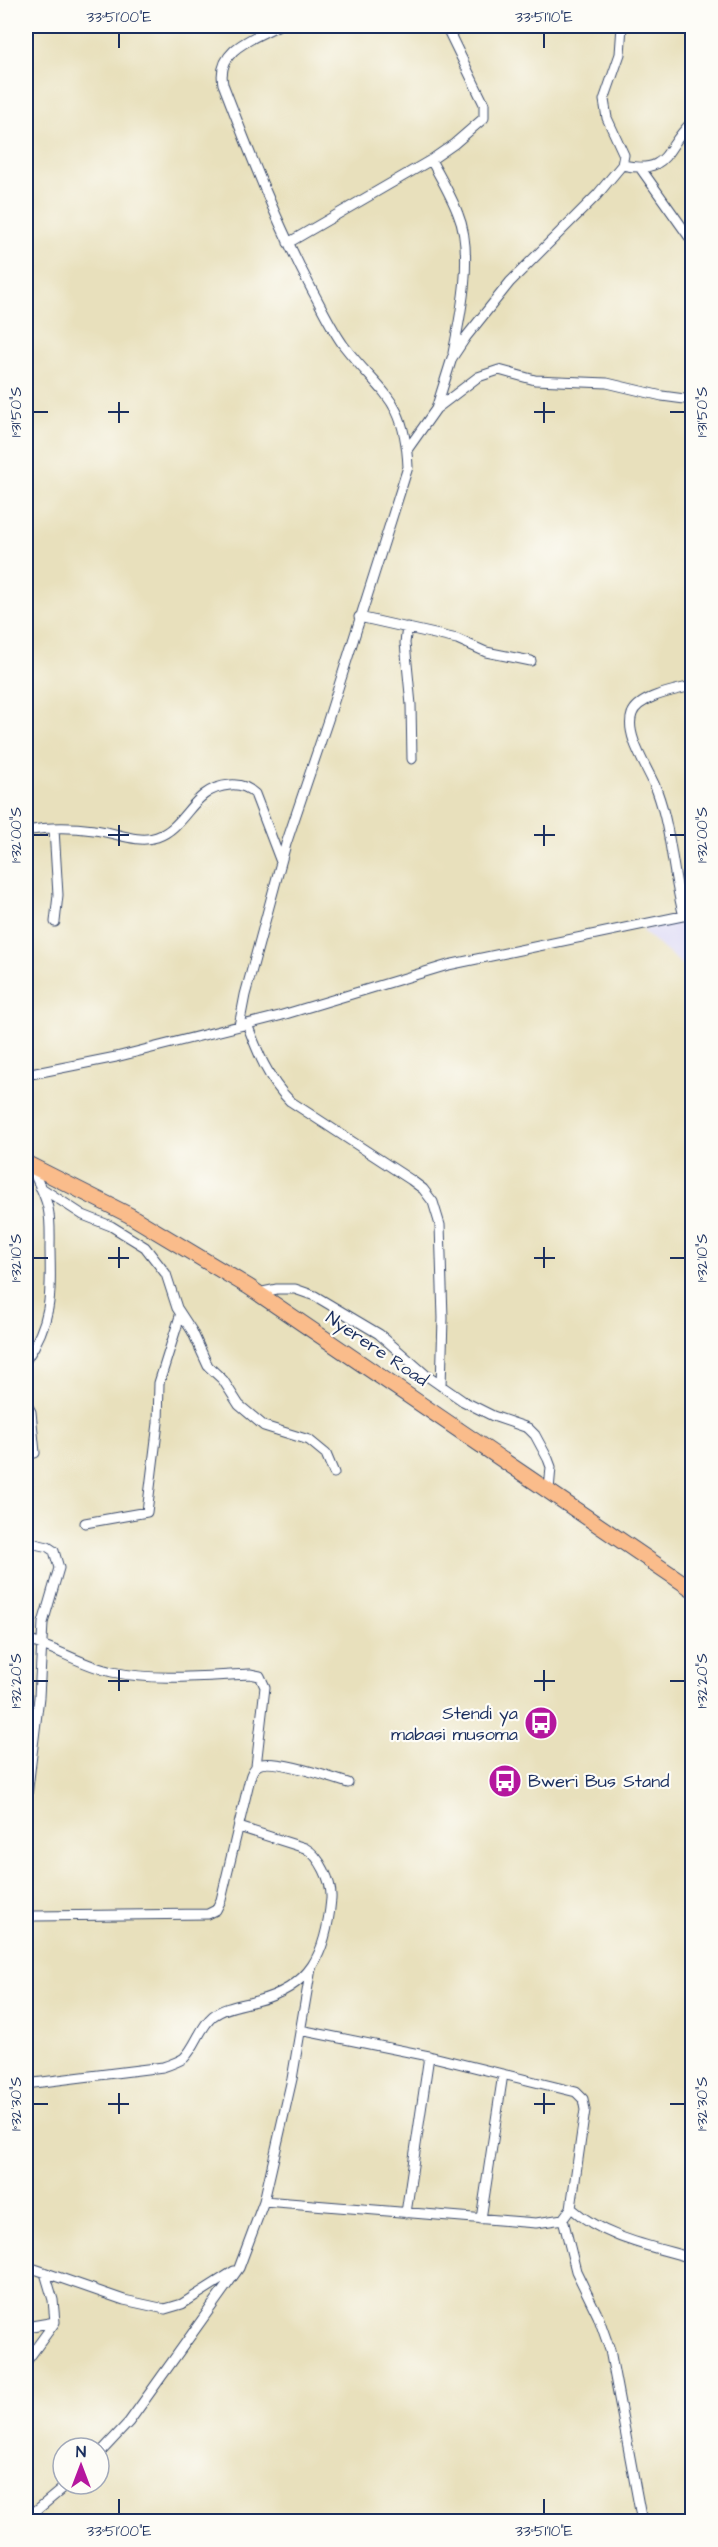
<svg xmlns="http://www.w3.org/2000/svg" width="718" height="2547" font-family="'Architects Daughter',sans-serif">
<rect width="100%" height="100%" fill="#fdfcf7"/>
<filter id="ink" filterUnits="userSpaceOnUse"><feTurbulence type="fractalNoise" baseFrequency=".0167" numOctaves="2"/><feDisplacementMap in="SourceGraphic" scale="12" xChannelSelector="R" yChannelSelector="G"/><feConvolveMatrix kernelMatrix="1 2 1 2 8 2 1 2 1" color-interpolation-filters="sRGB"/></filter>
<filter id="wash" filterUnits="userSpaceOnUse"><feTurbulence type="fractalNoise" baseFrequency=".008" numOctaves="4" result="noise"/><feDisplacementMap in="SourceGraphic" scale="24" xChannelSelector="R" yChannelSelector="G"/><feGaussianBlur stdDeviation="1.35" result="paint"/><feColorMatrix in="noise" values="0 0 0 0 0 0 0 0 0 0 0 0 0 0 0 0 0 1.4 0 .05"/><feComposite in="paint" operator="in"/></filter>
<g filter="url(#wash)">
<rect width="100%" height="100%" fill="#e8e0bc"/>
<path fill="#d9d6f7" d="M692 919V973L641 930Z"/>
</g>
<g filter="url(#ink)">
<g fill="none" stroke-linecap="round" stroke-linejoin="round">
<g stroke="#3a4a6c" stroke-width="11">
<path id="minor" d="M431 160C440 177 451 195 458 214 474 252 461 314 453 353
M622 165C671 175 663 149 692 122
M641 169 692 241
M288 243 431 160 454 144 484 118V104L446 26
M436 409 478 377 499 370 535 380 607 383 662 396 692 400
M407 450 436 409 452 358 466 337 510 282 597 195 622 165 624 155 607 118 604 100 620 54 622 26
M359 617 457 639 486 652 531 661
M407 627 405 643 411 705 412 759
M54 829 58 895 55 922
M26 831C47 827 72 827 94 830 115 832 137 844 157 837 188 826 191 788 230 785 240 784 248 787 255 794L281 862
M684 916C672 874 672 832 657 791 650 771 624 736 632 714 638 696 677 690 692 686
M247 1024C258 1053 268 1079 290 1101L411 1180 423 1189 433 1202 440 1225 443 1318 441 1386
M239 1026 245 995 286 844 328 720 408 467C405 398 382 395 344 346 332 330 322 308 312 290 277 224 250 154 223 84 216 50 252 39 277 26
M26 1075 116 1057 279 1016 448 965 692 914
M40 1187 83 1215 111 1226 145 1247 166 1274 177 1308 192 1331 208 1366 223 1380 239 1405 264 1426 309 1440 326 1454 334 1473
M258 1293 277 1289H295L315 1296 379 1334 427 1376 463 1401 493 1416 528 1428 535 1435 548 1459 551 1467 549 1490
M26 1360C52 1321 51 1296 50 1250 50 1236 51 1222 48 1208 45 1193 36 1179 30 1165
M26 1403 31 1412 35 1453
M85 1523 147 1512 158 1423 159 1383 180 1316
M26 1542 48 1547 54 1551 59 1568 43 1623 39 1697 26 1804
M26 1640C55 1647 81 1665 112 1672 156 1681 205 1676 250 1674L260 1676 265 1687 256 1766
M26 1918 35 1916 208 1914 216 1910 221 1900 250 1778C251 1774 254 1768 257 1766 269 1756 332 1778 348 1783
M26 2084 163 2067C169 2065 178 2062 184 2058 196 2046 200 2027 213 2016 224 2007 242 2005 256 2001 311 1987 326 1954 331 1899 332 1882 320 1856 305 1848L239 1827
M264 2201 536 2223 563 2219 571 2208 585 2110 583 2099 576 2092 429 2056 300 2030
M571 2208C605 2238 650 2246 692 2258
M406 2213 429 2056
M481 2219 503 2074
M563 2219 576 2271 598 2316 610 2350 642 2522
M26 2266 124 2300 165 2309 182 2304 234 2271
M26 2327 55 2322
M26 2362 55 2322 53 2300 45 2273
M99 2454 129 2422 239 2268 264 2201 292 2079 311 1968
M26 2519 68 2484"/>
</g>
<g stroke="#3a4a6c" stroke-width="17">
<path id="primary" d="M26 1163 129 1215 249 1287 692 1589"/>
</g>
<use href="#minor" stroke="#fff" stroke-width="9"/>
<use href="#primary" stroke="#fabc8b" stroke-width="15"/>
</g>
</g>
<path fill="none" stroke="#1b2f5e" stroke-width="2" d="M119 33V48M544 33V48M119 402V423M544 402V423M33 412H48M108 412H129M534 412H555M670 412H685M119 825V846M544 825V846M33 835H48M108 835H129M534 835H555M670 835H685M119 1247V1268M544 1247V1268M33 1258H48M108 1258H129M534 1258H555M670 1258H685M119 1670V1691M544 1670V1691M33 1681H48M108 1681H129M534 1681H555M670 1681H685M119 2093V2114M544 2093V2114M33 2104H48M108 2104H129M534 2104H555M670 2104H685M119 2499V2514M544 2499V2514"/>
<defs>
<g id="bus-disc" transform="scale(1.725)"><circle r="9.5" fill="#b5179e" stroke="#fdfcf7"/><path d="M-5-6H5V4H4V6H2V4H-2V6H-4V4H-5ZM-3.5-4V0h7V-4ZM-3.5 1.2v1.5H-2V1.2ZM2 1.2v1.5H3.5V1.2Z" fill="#fff"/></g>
</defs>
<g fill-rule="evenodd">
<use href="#bus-disc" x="541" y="1723"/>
<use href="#bus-disc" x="505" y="1781"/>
</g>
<g text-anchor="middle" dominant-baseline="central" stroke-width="4.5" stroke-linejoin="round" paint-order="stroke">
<g font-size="18" fill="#1b2f5e" stroke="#fdfcf7">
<text transform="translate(377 1349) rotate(34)">Nyerere Road</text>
</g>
<g font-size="18" fill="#1b2f5e" stroke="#fdfcf7" text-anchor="end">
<text x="518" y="1713">Stendi ya<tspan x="518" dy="21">mabasi musoma</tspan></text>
<text x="528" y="1781" text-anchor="start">Bweri Bus Stand</text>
</g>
</g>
<rect width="718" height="2547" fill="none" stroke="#fdfcf7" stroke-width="66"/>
<g transform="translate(81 2466)"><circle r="28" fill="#fdfcf7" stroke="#a3aaba" stroke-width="1.5"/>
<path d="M0-4.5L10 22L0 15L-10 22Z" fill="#b5179e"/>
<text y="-9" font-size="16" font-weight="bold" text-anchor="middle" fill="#1b2f5e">N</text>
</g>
<rect x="33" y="33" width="652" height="2481" fill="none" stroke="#1b2f5e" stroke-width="2"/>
<g font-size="15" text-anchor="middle" fill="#1b2f5e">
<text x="119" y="22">33°51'00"E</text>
<text x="544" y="22">33°51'10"E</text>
<text transform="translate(16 412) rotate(-90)" y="5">1°31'50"S</text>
<text transform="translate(702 412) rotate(-90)" y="5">1°31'50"S</text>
<text transform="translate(16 835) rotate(-90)" y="5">1°32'00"S</text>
<text transform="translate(702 835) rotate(-90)" y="5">1°32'00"S</text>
<text transform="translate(16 1258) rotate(-90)" y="5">1°32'10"S</text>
<text transform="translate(702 1258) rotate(-90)" y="5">1°32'10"S</text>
<text transform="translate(16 1681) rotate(-90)" y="5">1°32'20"S</text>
<text transform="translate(702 1681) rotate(-90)" y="5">1°32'20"S</text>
<text transform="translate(16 2104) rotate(-90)" y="5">1°32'30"S</text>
<text transform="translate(702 2104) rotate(-90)" y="5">1°32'30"S</text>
<text x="119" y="2536">33°51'00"E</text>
<text x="544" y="2536">33°51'10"E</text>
</g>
</svg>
